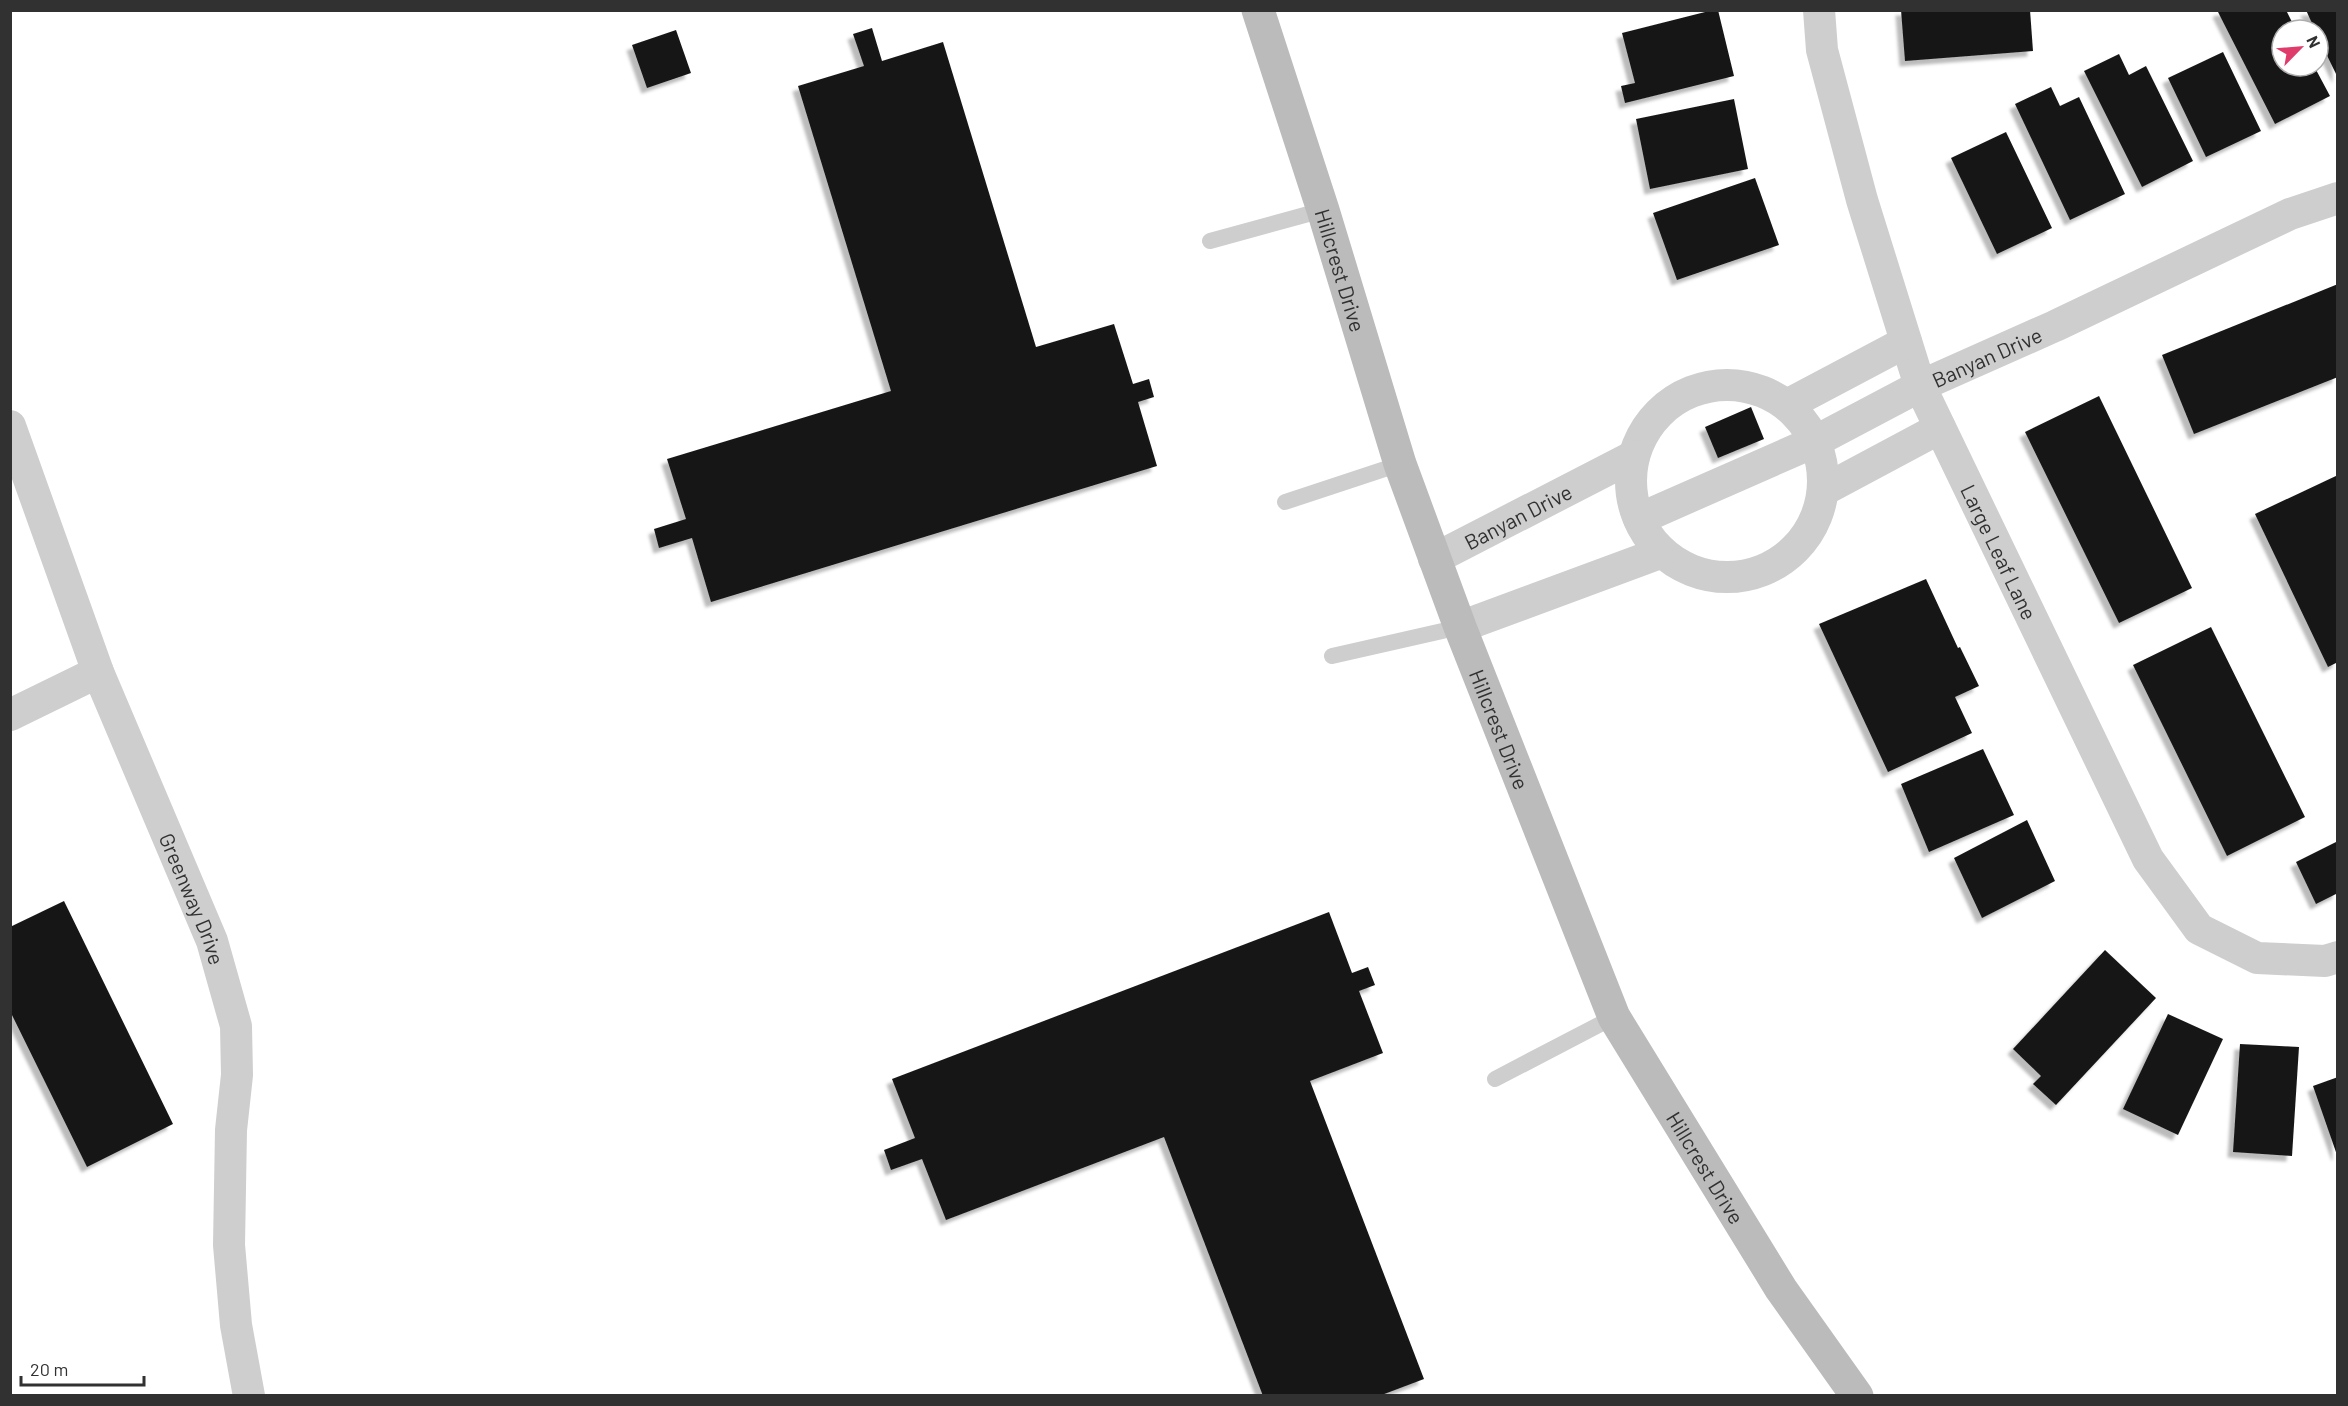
<svg xmlns="http://www.w3.org/2000/svg" width="2348" height="1406" font-family="Barlow,sans-serif">
<defs>
<filter id="shadow"><feDropShadow dx="-5.5" dy="5.5" stdDeviation="1.5" flood-color="#0004"/></filter>
</defs>
<rect width="100%" height="100%" fill="#fff"/>
<path fill="#181818" filter="url(#shadow)" d="M1713 10H1718L1734 76 1625 103 1621 86 1635 83 1622 33Z
M1901 10H2030L2033 51 1905 61Z
M2221 10H2286L2296 30H2282V66H2314L2330 96 2275 124 2218 12Z
M2306 10H2338V78L2318 37V30H2315Z
M872 28 882 61 943 42 1036 347 1114 324 1133 384 1149 379 1154 397 1138 402 1157 466 711 602 692 538 659 548 654 529 686 519 667 459 891 391 798 86 864 66 853 34Z
M676 30 691 73 647 88 632 45Z
M2223 52 2261 131 2206 157 2168 78Z
M2119 54 2129 75 2146 66 2193 161 2142 187 2084 71Z
M2051 87 2060 106 2079 97 2125 194 2070 220 2015 104Z
M1734 99 1748 169 1650 189 1636 119Z
M2006 132 2052 228 1997 254 1951 158Z
M1755 178 1779 245 1677 280 1653 213Z
M2338 284V377L2194 434 2162 355Z
M2099 396 2192 588 2119 623 2025 432Z
M1751 407 1764 439 1718 458 1705 427Z
M2338 475V662L2328 667 2255 514Z
M1926 579 1958 648 1960 647 1979 686 1955 697 1972 733 1888 772 1819 624Z
M2211 627 2305 817 2227 856 2133 665Z
M1983 749 2014 815 1929 852 1901 784Z
M2027 820 2055 881 1982 918 1954 858Z
M2338 841V893L2316 904 2296 862Z
M64 901 173 1124 87 1167 10 1011V927Z
M1329 912 1352 973 1368 967 1375 985 1359 991 1383 1053 1310 1081 1424 1379 1379 1396H1263L1164 1137 946 1220 922 1159 891 1170 884 1150 915 1138 892 1079Z
M2105 950 2156 998 2056 1105 2033 1084 2041 1076 2013 1049Z
M2168 1014 2223 1039 2178 1135 2123 1109Z
M2240 1044 2299 1047 2292 1156 2233 1152Z
M2338 1077V1155H2337L2313 1086Z"/>
<g fill="none" stroke-linecap="round" stroke-linejoin="round">
<path stroke="#cecece" stroke-width="16" d="M1210 241 1323 210
M1285 502 1400 464
M1332 656 1460 627
M1495 1079 1614 1017"/>
<g stroke="#cecece" stroke-width="32">
<path id="s1" d="M1819 10 1822 50 1862 200 1920 386 2148 859 2199 929 2257 958 2325 961 2338 957"/>
<circle cx="1727" cy="481" r="96"/>
<path d="M1787 405 1906 342"/>
<path id="s2" d="M10 426 98 672 212 941 236 1026 237 1075 231 1130 229 1245 236 1325 249 1396"/>
<path d="M1824 490 1940 428"/>
<path id="s3" d="M1639 519 1814 442 1920 386 2055 326 2290 214 2338 198"/>
<path id="s4" d="M1434 559 1634 456"/>
<path d="M1460 627 1660 553"/>
<path d="M10 715 98 672"/>
</g>
<path stroke="#bbb" stroke-width="33" id="s5" d="M1258 10 1323 210 1400 464 1460 627 1614 1017 1781 1289 1857 1396"/>
</g>
<g text-anchor="middle" dominant-baseline="central" stroke-width="6" stroke-linejoin="round" paint-order="stroke">
<g font-size="21" fill="#313131" stroke="#fff">
<text stroke="none"><textPath href="#s5" startOffset="273">Hillcrest Drive</textPath></text>
<text stroke="none"><textPath href="#s3" startOffset="384">Banyan Drive</textPath></text>
<text stroke="none"><textPath href="#s4" startOffset="94">Banyan Drive</textPath></text>
<text stroke="none"><textPath href="#s1" startOffset="574">Large Leaf Lane</textPath></text>
<text stroke="none"><textPath href="#s5" startOffset="759">Hillcrest Drive</textPath></text>
<text stroke="none"><textPath href="#s2" startOffset="507">Greenway Drive</textPath></text>
<text stroke="none"><textPath href="#s5" startOffset="1245">Hillcrest Drive</textPath></text>
</g>
</g>
<rect width="2348" height="1406" fill="none" stroke="#313131" stroke-width="24"/>
<g transform="translate(2300 48) rotate(65)"><circle r="28" fill="#ffffff" stroke="#adadad" stroke-width="1.5"/>
<path d="M0-4.5L10 22L0 15L-10 22Z" fill="#df3b6b"/>
<text y="-9" font-size="16" font-weight="bold" text-anchor="middle" fill="#313131">N</text>
</g>
<path d="M21 1376v9h123v-9" fill="none" stroke="#313131" stroke-width="3"/>
<text x="30" y="1376" font-size="18" fill="#313131" stroke="#ffffff" stroke-width="4.5" paint-order="stroke">20 m</text>
</svg>
